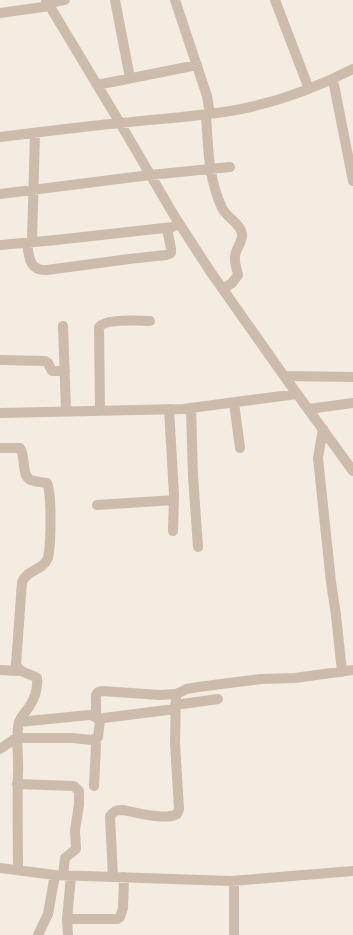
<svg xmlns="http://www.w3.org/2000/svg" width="353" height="935" font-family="'Open Sans',sans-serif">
<rect width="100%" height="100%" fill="#f4ebe1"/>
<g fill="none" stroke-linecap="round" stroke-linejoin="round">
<path stroke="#cdbbac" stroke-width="10" d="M46 0 120 123 175 217 210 271 284 376 353 471
M115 0 130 78
M175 0 207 96 210 114
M275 0 309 89
M48 3 65 0
M0 13 50 6
M333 80 353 181
M97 85 197 65
M206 114C208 146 208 178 222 208 227 218 241 224 242 234 243 242 235 249 235 257 234 262 237 269 238 275L232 283 223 289
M0 137C40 132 80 127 121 123 157 119 193 117 230 111 273 104 314 89 353 69
M0 194 150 175 230 167
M32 242 35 133
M27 243C29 257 29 271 47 270L129 259 166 255 171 253V249L167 228
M0 245 56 240 173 227
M63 326 66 411
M0 360 45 361 48 363 52 371H65
M284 376 353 377
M234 403 240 448
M191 408 193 476 198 547
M169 409 174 495 173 531
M308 409 353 403
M100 410 99 327C106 318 138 321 150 321
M0 413 183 409 297 394
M323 429 318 458 331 582 336 615 342 672
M0 448H20C26 456 21 477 31 480 36 482 42 482 47 483 52 494 51 544 48 558 43 571 27 569 22 582L16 664C19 673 29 673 37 678 38 688 35 698 29 707 26 712 21 716 19 722 15 738 19 756 18 772 17 805 18 837 18 870
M97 505 174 500
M0 670 20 671
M175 705 218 699
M96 717V695L98 692 102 691 160 695 176 694 187 689 198 687 261 679 295 678 353 670
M19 722 89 715 93 716 100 720
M0 749 13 740 18 738H72L92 740 98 737 100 720 104 718 175 709
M17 784 74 786 79 791V805L75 830 76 849 65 858 63 875
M94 786 96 745 95 739
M0 868 55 875 231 881 353 871
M113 877 110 816C114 811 116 810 122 810 137 812 164 821 177 814L179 809 175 743 176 694
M234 881V935
M67 919H117L120 917 123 908 124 877
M38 935 48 914 55 875
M68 935 67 919 71 876"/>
</g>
</svg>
